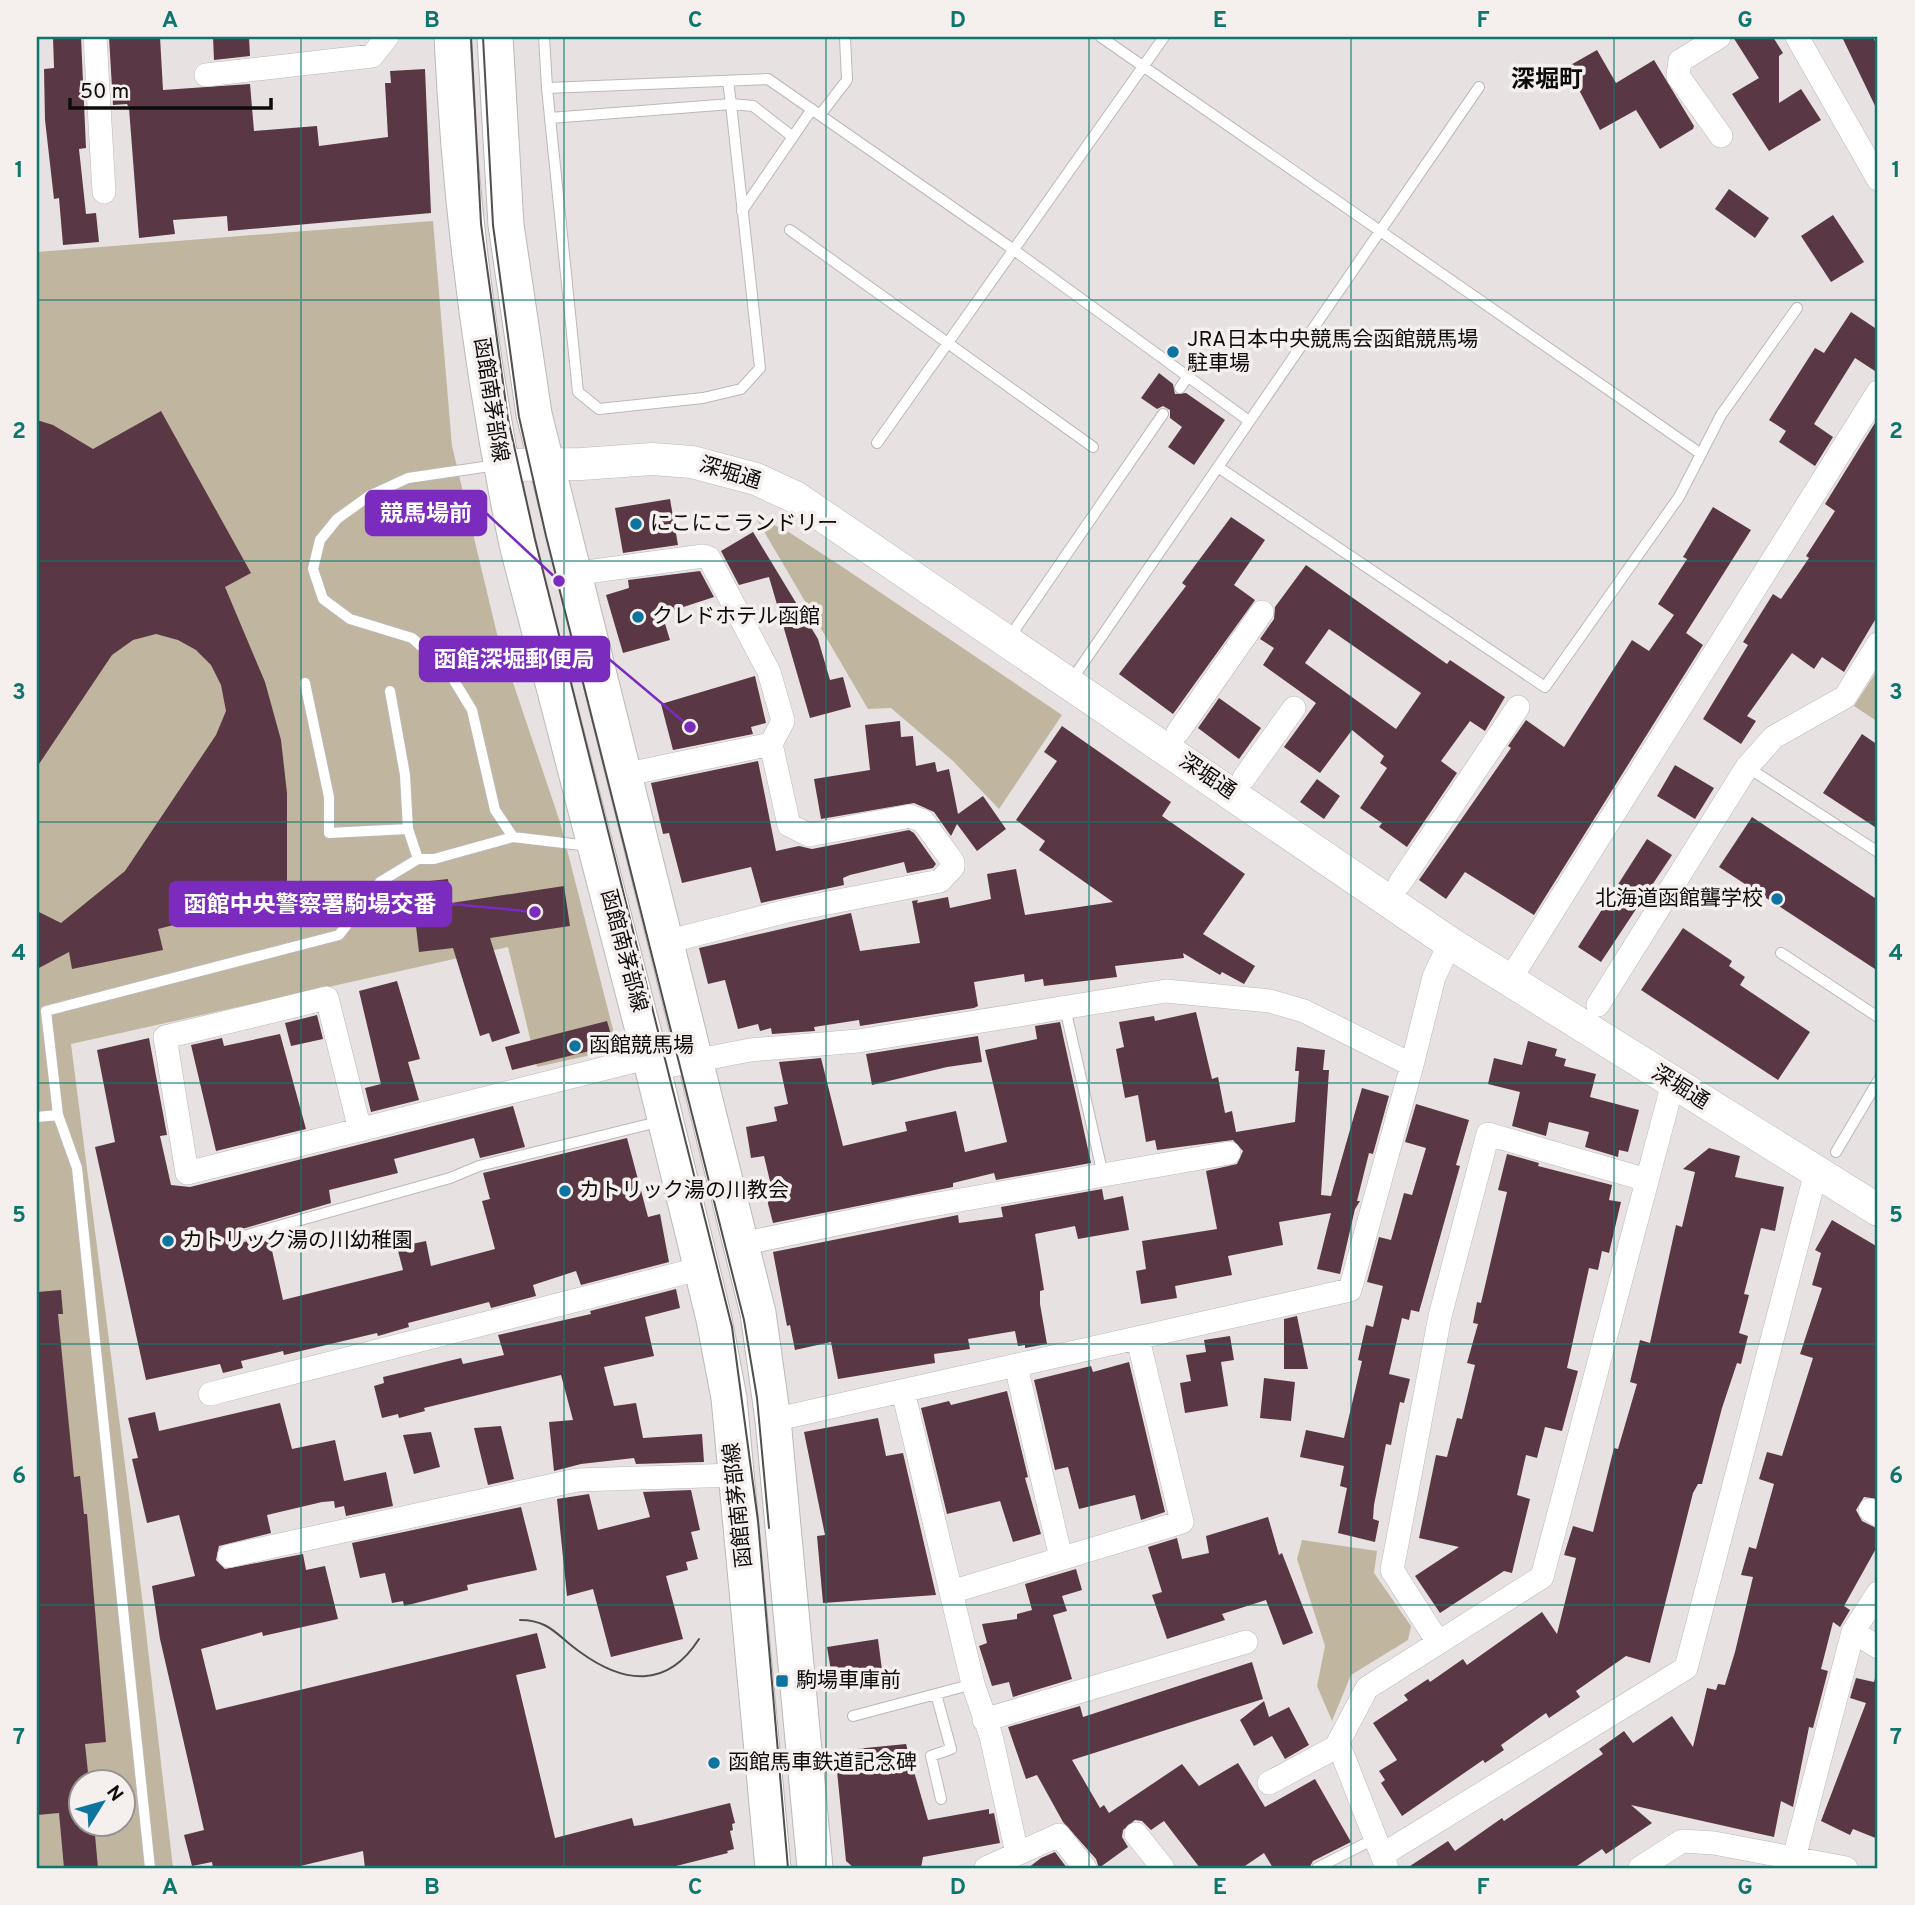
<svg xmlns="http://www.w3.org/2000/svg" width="1915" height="1905" font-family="Overpass,'Noto Sans JP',sans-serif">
<rect width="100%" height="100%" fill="#e7e2e1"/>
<path fill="#c0b69f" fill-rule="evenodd" d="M433 221 452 446 498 638 560 822 618 1049 537 1067 508 947 71 1044 143 1605 173 1868H37V252ZM80 1783H122V1825H80Z
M755 516 787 531 841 566 1062 715 999 809 953 761 891 708 868 709Z
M1878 669V722L1854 706Z
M1302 1540 1377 1551 1374 1573 1411 1626 1408 1640 1351 1675 1332 1721 1317 1686 1325 1646 1297 1559Z"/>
<path fill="#5a3744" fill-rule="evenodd" d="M53 37H81L86 148 79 149 86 214 96 213 99 242 63 245 59 198 54 199 45 120 44 69 54 68Z
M109 37H160L163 90 250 84 254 131 317 126 319 146 388 137 385 83H391L390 71 425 69 431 213 228 231 227 216 173 220 175 234 139 238 129 108 127 104 113 105Z
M213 37H249L250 56 214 60Z
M1733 37H1773L1783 53 1779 56V103L1801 89 1821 120 1769 151 1732 94 1759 78Z
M1842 37H1873L1878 48V112Z
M1597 50 1616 83 1654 60 1694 126 1693 129 1660 149 1636 110 1600 130 1567 67Z
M1729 189 1769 218 1755 238 1715 209Z
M1833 215 1864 262 1831 282 1801 236Z
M1851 312 1878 330V373L1855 358 1814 424 1833 437 1815 466 1779 442 1786 431 1769 420 1815 348 1824 353Z
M1159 373 1173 384 1175 394 1186 393 1225 420 1194 465 1168 447 1182 427 1170 418V410L1163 406 1157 409 1141 398Z
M161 411 251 573 225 587 265 682 281 740 287 793V896L158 929 163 950 72 969 69 952 37 969V911L61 923 125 871 216 735 226 711 221 685 211 665 196 650 178 640 156 634 133 640 112 655 37 767V420L53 425 93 449Z
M1878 418V615L1844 672 1822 657 1814 669 1792 653 1747 716 1756 721 1741 744 1703 719 1748 645 1743 642 1773 594 1781 599 1809 558 1806 556 1835 511 1825 504Z
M670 499 678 545 623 553 615 508Z
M1713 507 1751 530 1686 633 1703 645 1534 915 1465 872 1446 899 1419 880 1511 748 1508 746 1526 720 1564 747 1632 640 1649 651 1674 615 1658 604 1687 559 1683 557Z
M1231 517 1265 540 1234 585 1255 600 1173 714 1119 674 1186 586 1182 583Z
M753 532 818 639 830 680 843 677 851 707 810 718 769 577 739 585 721 551Z
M1306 565 1447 664 1450 660 1505 697 1485 731 1470 721 1441 761 1457 773 1407 847 1379 827 1382 823 1360 808 1387 768 1380 763 1384 756 1352 730 1320 773 1284 747 1316 703 1263 665 1274 648 1260 639 1274 619 1275 607ZM1329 629 1421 693 1396 729 1305 663Z
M700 571 714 597 662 614 670 640 623 653 606 595 629 588 628 580Z
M755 676 766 723 751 727 753 734 673 750 661 704Z
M1219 698 1261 728 1239 759 1198 728Z
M900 721 901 737 913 736 916 766 935 762 937 772 949 769 958 814 983 796 1006 829 977 851 957 824 951 836 934 812 914 803 821 819 814 779 870 770 865 725Z
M1062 726 1171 802 1162 816 1245 874 1203 934 1255 966 1244 984 1222 972 1220 975 1183 953 1184 958 1115 966 1117 977 1044 986 1043 979 1025 982 1024 974 974 982 978 1006 974 1008 860 1026 859 1020 814 1027 815 1031 772 1034 771 1028 760 1031 758 1024 738 1029 725 980 708 984 699 948 851 913 860 951 920 943 912 901 918 900 917 903 948 897 950 908 991 899 987 874 1016 869 1025 915 1113 902 1039 850 1045 841 1016 820 1057 761 1044 752Z
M1862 734 1878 745V829L1823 793Z
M758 761 776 851 799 846 812 849 909 830 914 833 936 864 933 868 907 873 904 862 850 875 843 878 844 885 761 903 751 867 682 883 669 833 663 834 651 783Z
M1675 765 1714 788 1695 819 1657 796Z
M1317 779 1340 796 1324 819 1300 802Z
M1752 817 1878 900V971L1719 867Z
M1647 839 1672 855 1601 962 1578 947Z
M448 879 451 903 564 886 570 926 490 938 520 1033 492 1042 489 1033 480 1036 453 948 419 952 411 883Z
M1683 928 1732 961 1729 966 1745 977 1740 985 1810 1032 1778 1080 1641 990Z
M397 981 420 1059 408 1062 419 1100 371 1112 365 1088 381 1084 359 991Z
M1196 1012 1212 1079 1218 1077 1225 1113 1232 1111 1236 1132 1295 1122 1299 1071H1295L1297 1047 1325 1050 1323 1070H1329L1321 1195 1331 1196 1362 1088 1389 1096 1373 1154 1369 1153 1357 1201H1360L1355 1209 1340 1274 1317 1269 1331 1213 1279 1222 1283 1245 1228 1256 1232 1275 1175 1286 1177 1298 1141 1304 1136 1271 1146 1269 1142 1241 1217 1229 1206 1171 1237 1164 1243 1151 1233 1140 1157 1150 1155 1140 1146 1142 1138 1095 1125 1098 1116 1049 1124 1047 1119 1022 1154 1016 1155 1021Z
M317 1015 323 1039 291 1046 285 1023Z
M607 1021 614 1045 512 1070 505 1047Z
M1060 1022 1091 1163 996 1180 994 1173 953 1183V1187L773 1223 766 1196 773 1194 764 1156 751 1158 746 1127 777 1121 774 1107 788 1104 779 1062 821 1058 843 1146 907 1131 905 1122 956 1111 965 1152 1007 1142 985 1050 1037 1039 1035 1026Z
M280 1034 306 1129 216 1151 191 1045 222 1038 224 1046Z
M978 1036 982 1062 947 1067 872 1085 866 1054Z
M149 1038 167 1135 160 1136 171 1185 190 1187 513 1106 525 1147 480 1158 474 1138 394 1159 398 1173 329 1190 331 1203 242 1229 239 1236 244 1242 269 1237 283 1300 403 1270 397 1247 426 1241 431 1266 495 1249 482 1201 490 1199 483 1173 627 1138 648 1217 660 1214 669 1262 581 1285 576 1271 533 1285 536 1296 491 1308 489 1302 408 1323 409 1327 378 1336 377 1333 284 1355 283 1351 241 1361 243 1368 223 1373 220 1364 146 1380 95 1147 115 1142 97 1050Z
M1528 1041 1557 1049 1555 1056 1566 1059 1564 1066 1596 1074 1590 1097 1639 1110 1628 1152 1619 1150 1618 1157 1585 1147 1589 1132 1549 1122 1546 1136 1512 1126 1520 1092 1488 1084 1494 1058 1522 1065Z
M1416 1104 1469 1120 1456 1165 1460 1166 1419 1312 1411 1310 1409 1320 1402 1318 1389 1374 1410 1379 1404 1403 1400 1402 1391 1445 1386 1444 1374 1505 1373 1519 1379 1521 1375 1542 1338 1533 1347 1488 1340 1486 1344 1466 1300 1457 1306 1430 1344 1438 1362 1361 1358 1360 1366 1325 1373 1327 1383 1286 1367 1282 1379 1237 1391 1240 1404 1193 1412 1195 1426 1148 1405 1142Z
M1709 1148 1740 1156 1735 1177 1784 1187 1775 1231 1761 1228 1744 1294 1749 1295 1739 1333 1748 1336 1741 1364 1737 1363 1722 1408 1702 1484H1698L1693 1493 1650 1663 1626 1656 1576 1691 1580 1697 1549 1718 1546 1713 1501 1745 1504 1750 1485 1763 1483 1760 1402 1816 1381 1783 1385 1780 1379 1771 1397 1760 1373 1723 1408 1700 1404 1695 1428 1679 1430 1682 1463 1659 1467 1665 1542 1612 1557 1634 1576 1558 1564 1555 1573 1526 1593 1532 1614 1448 1618 1449 1637 1384 1630 1382 1640 1340 1650 1343 1676 1225 1682 1227 1695 1172 1683 1169Z
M1507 1154 1539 1163 1538 1166 1612 1185 1609 1200 1621 1202 1609 1253 1602 1251 1598 1270 1589 1268 1567 1368 1578 1371 1562 1431 1545 1427 1537 1458 1526 1455 1517 1495 1530 1499 1512 1573 1504 1571 1440 1613 1415 1576 1459 1547 1419 1538 1436 1455 1447 1457 1457 1418 1462 1419 1475 1365 1467 1363 1478 1324 1473 1323 1477 1302 1481 1303 1507 1192 1498 1190Z
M1102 1189 1104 1200 1123 1196 1129 1230 1078 1239 1075 1226 1035 1234 1044 1290 1040 1291V1304L1047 1344 1025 1348V1345L1018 1346 1015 1331 968 1339 970 1349 934 1354 935 1363 838 1379 831 1342 795 1350 790 1325 787 1326 773 1252 958 1215 959 1223 1003 1217 1001 1207Z
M1832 1220 1878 1247V1499L1864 1497 1856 1510 1862 1521 1878 1529V1545L1844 1606 1850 1610 1840 1627 1833 1622 1821 1669 1828 1671 1813 1728 1809 1727 1793 1807 1781 1801 1774 1837 1631 1805 1652 1823 1606 1854 1602 1849 1574 1868H1407L1448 1841 1455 1851 1502 1818 1504 1821 1603 1754 1599 1749 1624 1731 1633 1743 1672 1716 1693 1747 1707 1688 1716 1690 1718 1684 1725 1685 1735 1652 1753 1577 1741 1575 1749 1547 1756 1549 1774 1484 1759 1479 1767 1452 1782 1456 1813 1358 1800 1354 1822 1288 1812 1285 1821 1253 1815 1250Z
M676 1289 680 1308 645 1317 654 1356 604 1367 614 1406 636 1403 643 1438 702 1434 704 1462 636 1464 634 1458 581 1464 554 1471 549 1422 573 1420 561 1375 424 1408 425 1411 399 1418 398 1414 382 1418 374 1386 384 1383 383 1377 461 1358 463 1364 504 1355 498 1335 591 1314 590 1311Z
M61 1290 63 1314H58L74 1477 80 1476 84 1514H87L106 1742 85 1744 89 1782H80V1824H94L98 1868H64L59 1813 37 1815V1292Z
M1297 1316 1308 1369H1284V1319Z
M1230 1336 1234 1360 1221 1362 1228 1406 1185 1413 1180 1383 1191 1381 1186 1355 1206 1352 1204 1340Z
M1129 1362 1165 1512 1141 1520 1135 1495 1079 1509 1068 1467 1055 1470 1034 1380 1091 1366 1093 1372Z
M1264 1378 1295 1382 1291 1421 1260 1418Z
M1007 1391 1028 1477 1025 1478 1041 1534 1013 1542 1000 1501 947 1514 921 1408 949 1401 951 1405Z
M280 1403 292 1449 335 1440 344 1481 386 1472 393 1506 346 1516 344 1506 335 1508 334 1501 322 1502 267 1515 271 1533 219 1546 216 1560 225 1569 303 1554 306 1570 325 1566 338 1619 263 1636 262 1632 201 1649 216 1710 537 1633 546 1668 516 1675 555 1838 632 1818 634 1826 641 1825 730 1803 735 1823 732 1824 733 1830 730 1831 734 1849 727 1851 728 1853 668 1868H365L363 1851 292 1868H213L212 1862 192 1866 184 1835 204 1830 160 1639 152 1586 195 1576 179 1515 147 1523 132 1459 138 1458 128 1418 155 1412 159 1431Z
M878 1418 886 1456 903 1453 936 1595 823 1603 817 1536 825 1535 804 1432Z
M501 1426 514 1479 488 1485 474 1428Z
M431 1432 440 1467 414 1474 403 1435Z
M691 1490 700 1530 691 1532 698 1559 686 1562 688 1570 666 1576 683 1639 611 1657 593 1589 567 1596 557 1499 589 1494 598 1530 650 1517 643 1492Z
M521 1507 537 1570 467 1585 468 1590 404 1606 403 1601 392 1603 385 1573 360 1578 352 1543Z
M1268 1517 1279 1555 1282 1553 1313 1633 1283 1645 1266 1600 1222 1614 1225 1620 1167 1639 1152 1595 1162 1592 1148 1547 1177 1538 1182 1559 1209 1553 1206 1536Z
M1076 1569 1082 1590 1062 1596 1067 1611 1053 1615 1072 1679 1013 1697 1009 1682 992 1686 979 1646 987 1643 982 1624 1017 1619V1614L1032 1610 1025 1584Z
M878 1639 882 1670 832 1677 827 1647Z
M1252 1662 1263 1699 1072 1760 1100 1808 1104 1805 1109 1813 1182 1764 1199 1786 1238 1763 1265 1807 1315 1779 1351 1842 1313 1861 1309 1868H1273L1264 1853 1242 1868H1200L1164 1821 1151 1830 1142 1821 1135 1820 1123 1830 1122 1837 1128 1847 1099 1868 1096 1859 1063 1822 1037 1775 1026 1779 1008 1727 1080 1706 1083 1717Z
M1876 1675 1878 1676V1839L1853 1829 1850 1835 1821 1821 1866 1703 1850 1698 1856 1678 1874 1682Z
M1264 1701 1269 1717 1289 1707 1309 1745 1285 1759 1272 1736 1254 1746 1240 1720Z
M906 1744 928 1820 989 1809V1814L994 1813 1000 1843 923 1857 921 1868H854L846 1861 835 1751Z
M1055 1852 1067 1868H1028L1041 1858Z"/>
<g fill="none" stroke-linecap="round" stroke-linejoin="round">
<g stroke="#bdb7b7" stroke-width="12">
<path id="lane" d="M544 37 547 88 768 79 1014 250 1249 421
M1101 37 1701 454
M728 81 731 104 753 106 793 137
M547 88 578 392 599 409 703 398 741 389 760 368 731 104 550 118
M820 115 847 80 845 37
M742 211 812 109
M790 230 1093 447
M1180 388 1188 376
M877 443 1164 37
M497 465 408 478 369 496 337 519 320 540 313 569 323 599 350 619 412 638 447 669 472 710 495 810 513 837 589 846
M1218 467 1545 687 1679 497 1721 415 1797 308
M1009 638 1163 414
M1071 681 1479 87
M305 683 329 797V833L408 829
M390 691 405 775 408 829 418 859
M1747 767 1878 852
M1781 953 1878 1017
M1065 1008 1103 1175
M58 1115 77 1168 150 1868
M37 1117 58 1115 46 1011 339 935 380 882 418 859H434L513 837
M1836 1152 1878 1081
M247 1235 450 1178 479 1166 662 1121
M936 1694 973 1684
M853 1716 936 1694 951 1749 931 1756 941 1799
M1317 1868 1376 1838"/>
</g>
<g stroke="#bdb7b7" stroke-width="24">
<path id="street" d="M95 37 104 192
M1719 37 1680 61 1678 76 1721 136
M1797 37 1878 179
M206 75 372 56 387 37
M572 574 703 556 709 558 769 672 783 721 771 744
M1178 732 1262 612
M623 775 771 744 789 825 809 835 910 816 923 821 953 862V867L940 881 787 911 666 942
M1244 778 1294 708
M1400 883 1518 707
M1509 981 1878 392
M1598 1005 1747 767 1774 737 1845 697 1878 644
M653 1069 750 1050 858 1041 1166 991 1270 1001 1304 1011 1412 1065 1434 977 1450 943
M360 1130 327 998 165 1037 187 1173 650 1057
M741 1244 909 1209 1229 1153
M1016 1366 1061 1558
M903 1391 973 1684 991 1736 1017 1853
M210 1394 702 1268
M773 1420 1350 1290 1412 1065
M1870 1510 1878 1515
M229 1556 577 1480 736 1475
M951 1592 1182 1522 1138 1339
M1853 1632 1878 1647
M1438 1642 1392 1570 1440 1316 1488 1134 1647 1180
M984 1720 1246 1642
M1269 1783 1338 1746
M1136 1834 1163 1868
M1382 1855 1686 1668 1816 1172
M1794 1858 1853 1632 1878 1593
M986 1868 1059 1835 1085 1868
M1387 1868 1338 1743 1367 1688 1542 1577 1673 1083
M1640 1868 1682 1841 1714 1843 1846 1868"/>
</g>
<g stroke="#bdb7b7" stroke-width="33">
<path id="secondary" d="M500 465 581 464 652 459 692 462 756 479 795 497 1450 943 1878 1210"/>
</g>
<g stroke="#bdb7b7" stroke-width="37">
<path id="primary" d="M452 37C460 208 482 376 517 544L650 1057 714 1319 729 1398 773 1868
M495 37 506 225 534 414 758 1313 773 1420 815 1868"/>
</g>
<use href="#lane" stroke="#fff" stroke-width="10"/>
<use href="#street" stroke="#fff" stroke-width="23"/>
<use href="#secondary" stroke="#fff" stroke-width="32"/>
<use href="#primary" stroke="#fff" stroke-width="35"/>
<path stroke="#514f4e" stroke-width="2" d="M471 37 481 224 508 419 535 539 732 1327 758 1521 788 1868
M483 37 493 225 519 417 546 536 744 1320 757 1398 769 1528
M520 1620C550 1620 557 1636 580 1652 624 1684 667 1689 699 1639"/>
</g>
<path fill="none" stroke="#0f766e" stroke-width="2" stroke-opacity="0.55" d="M301 37V1868M564 37V1868M826 37V1868M1089 37V1868M1351 37V1868M1614 37V1868M37 300H1878M37 561H1878M37 822H1878M37 1083H1878M37 1344H1878M37 1605H1878"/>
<g fill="#0d739f" stroke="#f5efee" stroke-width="2.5">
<circle cx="1173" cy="352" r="7"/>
<circle cx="636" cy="524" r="7"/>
<circle cx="638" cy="617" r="7"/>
<circle cx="1777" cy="899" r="7"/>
<circle cx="575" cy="1046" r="7"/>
<circle cx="565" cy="1191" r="7"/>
<circle cx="168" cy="1241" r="7"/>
<rect x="775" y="1674" width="14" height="14" rx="3.5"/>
<circle cx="714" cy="1763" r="7"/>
</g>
<g text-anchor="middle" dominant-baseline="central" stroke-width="7" stroke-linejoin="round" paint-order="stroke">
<g font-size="21" fill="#0d0c0b" stroke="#f5efee" text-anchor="start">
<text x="1187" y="340">JRA日本中央競馬会函館競馬場<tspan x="1187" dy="24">駐車場</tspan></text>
<text x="650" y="524">にこにこランドリー</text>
<text x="652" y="617">クレドホテル函館</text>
<text x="1763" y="899" text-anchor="end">北海道函館聾学校</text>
<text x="589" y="1046">函館競馬場</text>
<text x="579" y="1191">カトリック湯の川教会</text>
<text x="182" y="1241">カトリック湯の川幼稚園</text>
<text x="796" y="1681">駒場車庫前</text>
<text x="728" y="1763">函館馬車鉄道記念碑</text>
</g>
<g font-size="21" fill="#0d0c0b" stroke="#f5efee">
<text transform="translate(490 400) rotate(81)">函館南茅部線</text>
<text transform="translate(730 474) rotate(17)">深堀通</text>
<text transform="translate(1207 777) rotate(34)">深堀通</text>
<text transform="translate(623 951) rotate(75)">函館南茅部線</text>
<text transform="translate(1680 1088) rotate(32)">深堀通</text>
<text transform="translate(739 1505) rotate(-96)">函館南茅部線</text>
</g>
<g font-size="24" font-weight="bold" fill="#0d0c0b" stroke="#f5efee">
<text x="1547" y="81">深堀町</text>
</g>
</g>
<path fill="none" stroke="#7b2cbf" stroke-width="2.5" d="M559 581L486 513M690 727L609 659M535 912L451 904"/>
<g fill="#7b2cbf" stroke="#f5efee" stroke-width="2.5">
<circle cx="559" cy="581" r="7"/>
<circle cx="690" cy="727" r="7"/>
<circle cx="535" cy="912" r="7"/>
</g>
<g fill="#7b2cbf" stroke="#7b2cbf" stroke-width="2.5">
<rect x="366" y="491" width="120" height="44" rx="7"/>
<rect x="420" y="637" width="189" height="44" rx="7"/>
<rect x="170" y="882" width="281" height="44" rx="7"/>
</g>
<g font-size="23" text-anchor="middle" font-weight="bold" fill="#fff">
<text x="426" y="521">競馬場前</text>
<text x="514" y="667">函館深堀郵便局</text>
<text x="310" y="912">函館中央警察署駒場交番</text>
</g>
<rect width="1915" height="1905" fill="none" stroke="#f5efee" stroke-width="77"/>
<g transform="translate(102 1803) rotate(53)"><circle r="33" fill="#f5efee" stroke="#989493" stroke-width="2"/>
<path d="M0-5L12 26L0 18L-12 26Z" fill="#0d739f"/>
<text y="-10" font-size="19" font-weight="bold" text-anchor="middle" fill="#0d0c0b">N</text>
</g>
<path d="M70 98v10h201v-10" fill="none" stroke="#0d0c0b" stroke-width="3.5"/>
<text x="80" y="98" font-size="21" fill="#0d0c0b" stroke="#f5efee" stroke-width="5" paint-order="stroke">50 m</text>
<rect x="38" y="38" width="1838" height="1829" fill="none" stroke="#0f766e" stroke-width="2.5"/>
<g font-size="23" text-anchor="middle" font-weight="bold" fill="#0f766e">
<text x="170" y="27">A</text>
<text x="432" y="27">B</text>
<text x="695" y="27">C</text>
<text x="958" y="27">D</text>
<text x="1220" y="27">E</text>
<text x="1483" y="27">F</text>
<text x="1745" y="27">G</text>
<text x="19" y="177">1</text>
<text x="1896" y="177">1</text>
<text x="19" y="438">2</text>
<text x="1896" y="438">2</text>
<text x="19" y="699">3</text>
<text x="1896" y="699">3</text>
<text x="19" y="960">4</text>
<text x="1896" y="960">4</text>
<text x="19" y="1222">5</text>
<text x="1896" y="1222">5</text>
<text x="19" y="1483">6</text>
<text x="1896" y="1483">6</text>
<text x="19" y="1744">7</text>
<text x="1896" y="1744">7</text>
<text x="170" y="1894">A</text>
<text x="432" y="1894">B</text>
<text x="695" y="1894">C</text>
<text x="958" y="1894">D</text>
<text x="1220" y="1894">E</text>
<text x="1483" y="1894">F</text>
<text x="1745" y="1894">G</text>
</g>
</svg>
